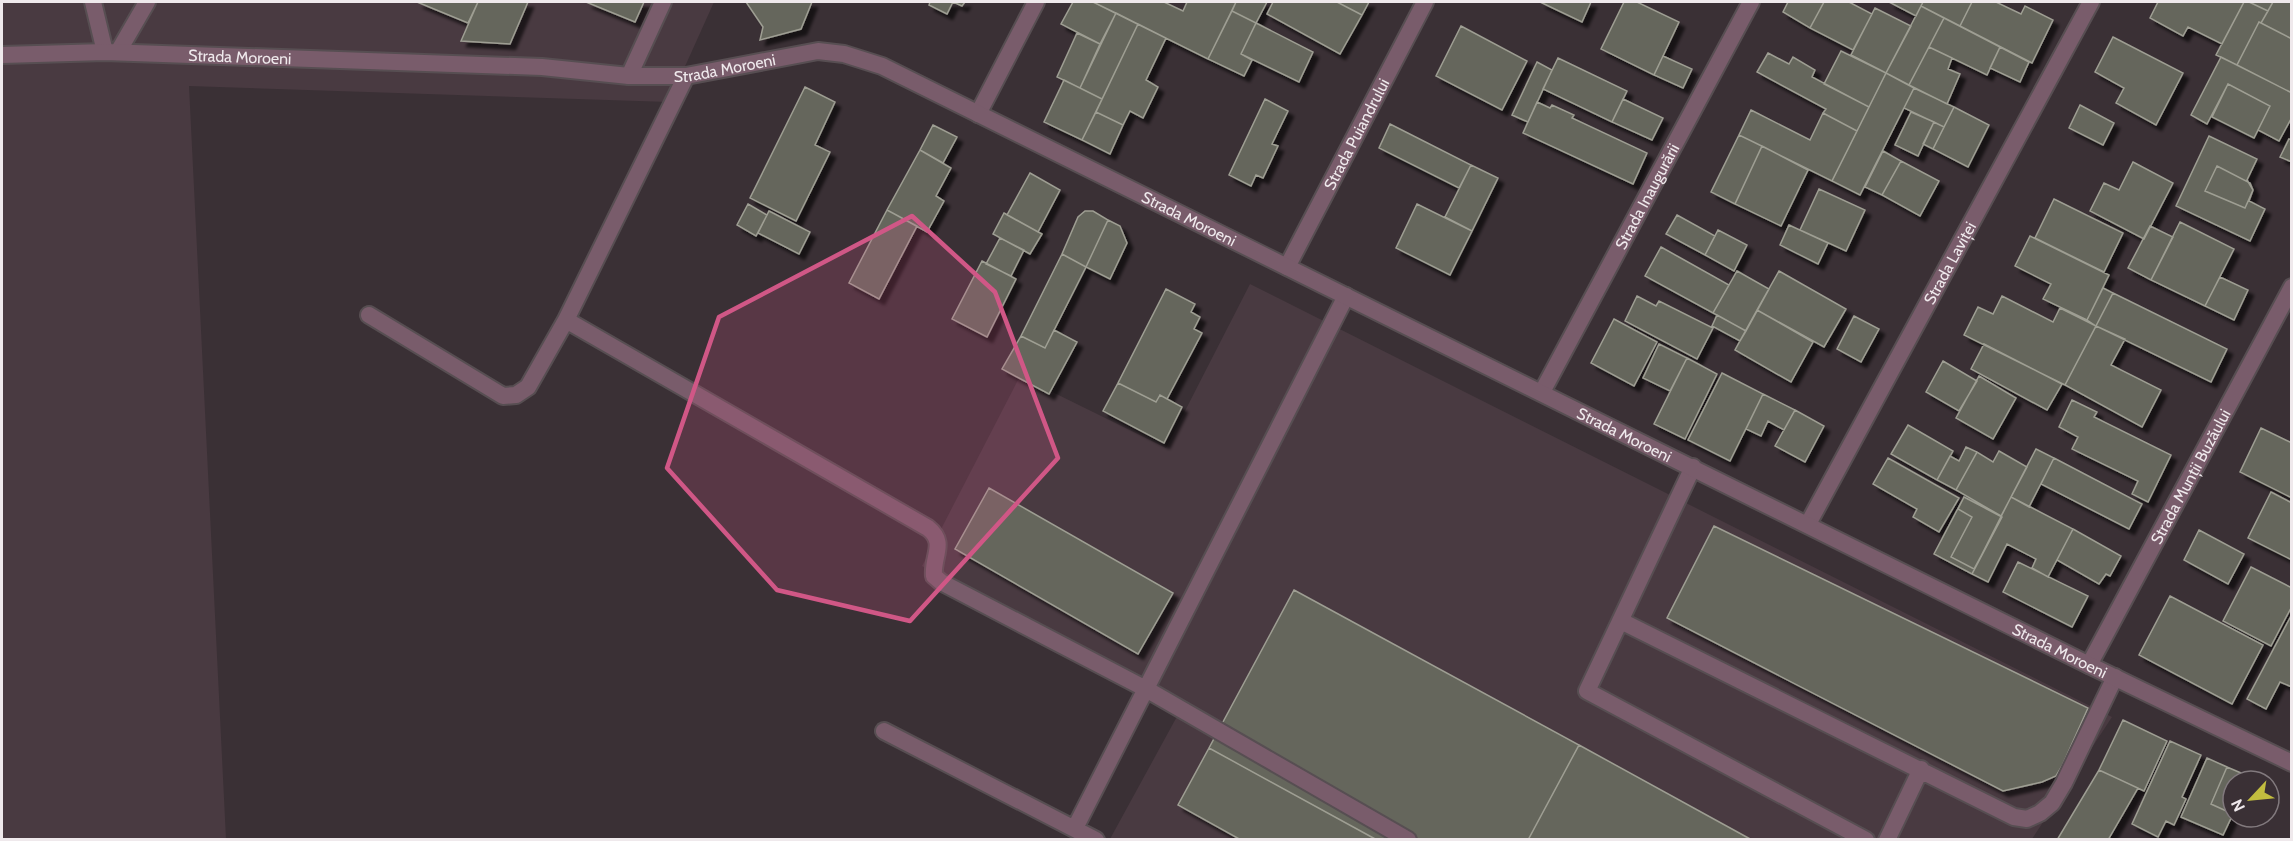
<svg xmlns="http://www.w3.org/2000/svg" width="2293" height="841" font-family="Cabin,sans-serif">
<defs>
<filter id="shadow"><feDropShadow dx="5.5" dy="5.5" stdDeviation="1.5" flood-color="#0009"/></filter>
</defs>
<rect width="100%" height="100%" fill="#3a3035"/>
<path fill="#493a41" d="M2 2H714L669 102 189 86 226 839 2 840Z
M1250 284 2112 717 2032 839H1110L1180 711 922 566 1020 376 1166 448Z"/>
<path fill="#65665b" stroke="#9e9e93" stroke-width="1.5" filter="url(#shadow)" d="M417 2H478L468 23Z
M478 2H528L510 44 461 41Z
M586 2H644L635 22Z
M746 2H812L801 29 760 40 763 27Z
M930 2H965L962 6 953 2 947 14 929 5Z
M1073 2H1093L1116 13 1100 44 1061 24Z
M1093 2H1164L1183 11 1187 2H1236L1208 59Z
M1236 2H1267L1256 23 1232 11Z
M1273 2H1337L1362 15 1340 54 1267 14Z
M1337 2H1369L1362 15Z
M1540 2H1591L1582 22Z
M1624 2H1637L1679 22 1654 75 1601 49Z
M1788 2H1824L1810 28 1783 12Z
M1824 2H1849L1872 14 1853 50 1810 28Z
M1889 2H1923L1916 16Z
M1923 2H1972L1960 26 1921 6Z
M1972 2H1996L2021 14 2025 6 2053 20 2032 63 1960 26Z
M2158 2H2244L2222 44 2188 27 2183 36 2150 18Z
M2244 2H2249L2268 11 2261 23 2259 22 2237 65 2216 55Z
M2249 2H2273L2268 11Z
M2273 2H2292V39L2261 23Z
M1921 6 1944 18 1909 85 1886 73Z
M1875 8 1911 26 1886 73 1851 55Z
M1232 11 1256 23 1241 54 1252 60 1244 76 1208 59Z
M1116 13 1138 24 1102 99 1080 88Z
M1944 18 2000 47 1987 75 1929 47Z
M2259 22 2292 39V93L2237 65Z
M1256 23 1313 52 1299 82 1241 54Z
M1138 24 1166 38 1146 80 1158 87 1143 118 1130 111 1123 125 1096 112Z
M1461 26 1527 61 1502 110 1436 76Z
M1077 33 1100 44 1080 88 1057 77Z
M2113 37 2183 73 2156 125 2116 103 2124 88 2095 72Z
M1929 47 1952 58 1948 69 1960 74 1947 104 1909 85Z
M2000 47 2029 62 2020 82 1990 68Z
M1841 51 1886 73 1869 107 1824 84Z
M1768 53 1789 64 1793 57 1815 70 1812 77 1869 107 1857 131 1823 113 1826 109 1757 72Z
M1663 56 1692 69 1683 88 1654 75Z
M2221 57 2292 93V117L2279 141 2258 130 2270 106 2228 84 2207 124 2191 115Z
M1558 58 1627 91 1612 122 1543 89Z
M1537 62 1552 70 1528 122 1512 115Z
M1886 73 1914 88 1860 195 1832 181Z
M1064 80 1102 99 1082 140 1044 122Z
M2228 84 2270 106 2254 138 2212 117Z
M805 87 835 102 815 145 830 152 796 221 750 198Z
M1914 88 1954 107 1944 127 1904 108Z
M1265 99 1288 111 1272 144 1278 146 1263 178 1256 175 1251 186 1229 175Z
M1623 99 1663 118 1652 140 1612 122Z
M1537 102 1550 108 1552 105 1574 115 1572 118 1647 153 1633 184 1523 133Z
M2080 105 2114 123 2103 145 2069 128Z
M1954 107 1989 125 1968 167 1933 149Z
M1751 110 1810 140 1823 113 1857 131 1832 181 1739 135Z
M1096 112 1123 125 1110 154 1082 140Z
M1911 112 1934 122 1918 156 1895 145Z
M1934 122 1944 127 1933 149 1923 144Z
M1390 124 1471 165 1459 188 1379 148Z
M933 125 957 137 943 163 920 150Z
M1739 135 1762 146 1735 204 1711 192Z
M2209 136 2257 159 2247 180 2253 190 2249 201 2265 209 2250 241 2176 206Z
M2289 139 2292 140V162L2280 157Z
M1762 146 1808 170 1781 226 1735 204Z
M920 150 951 168 936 196 944 201 927 232 887 210Z
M1883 151 1901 161 1882 195 1865 187Z
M1901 161 1939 181 1920 216 1882 195Z
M2133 162 2173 183 2144 239 2090 211 2104 183 2119 190Z
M1471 165 1498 178 1472 231 1445 217Z
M2217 166 2250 183 2253 190 2245 208 2205 191Z
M1030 173 1060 190 1038 232 1007 215Z
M1819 189 1865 210 1846 251 1800 230Z
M2054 199 2123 233 2104 272 2035 238Z
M748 204 767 215 756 236 737 225Z
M1417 204 1472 231 1450 275 1396 248Z
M887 210 917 226 879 299 849 283Z
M769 211 810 232 799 254 758 233Z
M1085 211H1093L1108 220 1086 267 1062 254 1078 217Z
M1004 213 1042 234 1030 254 993 234Z
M1677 215 1715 236 1705 255 1666 234Z
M1108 220 1120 226 1127 243 1110 279 1086 267Z
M2180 222 2234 249 2205 306 2151 280Z
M1789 225 1828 243 1818 264 1780 245Z
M2150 226 2173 237 2151 280 2128 268Z
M1718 230 1747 245 1734 271 1705 255Z
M2030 236 2109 275 2087 320 2043 299 2051 284 2015 266Z
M1000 238 1024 250 1011 276 986 264Z
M1661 247 1729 285 1713 313 1645 276Z
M1062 254 1086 267 1045 348 1021 336Z
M982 261 1016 279 987 337 952 319Z
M1737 271 1769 289 1746 331 1713 313Z
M1779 271 1846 309 1824 347 1757 310Z
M2220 277 2248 290 2234 320 2205 306Z
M2103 288 2113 293 2096 326 2087 320Z
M1166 289 1195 304 1191 312 1200 317 1194 329 1202 333 1167 399 1160 395 1156 402 1118 383Z
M2113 293 2227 349 2211 382 2096 326Z
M1637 296 1656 306 1659 301 1713 328 1697 359 1625 321Z
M2002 296 2053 322 2060 308 2096 326 2065 385 1964 335 1978 307 1993 314Z
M1757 310 1813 342 1791 382 1735 350Z
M1717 315 1746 331 1740 341 1712 326Z
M1854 316 1879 329 1861 362 1837 349Z
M1614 319 1657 342 1634 386 1591 363Z
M2096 326 2125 339 2111 365 2161 390 2142 427 2065 385Z
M1054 330 1077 342 1049 394 1002 369 1021 336 1045 348Z
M1659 344 1687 358 1670 391 1643 378Z
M1984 344 2062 384 2047 410 1971 369Z
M1687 358 1717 374 1685 439 1654 424Z
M1943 361 1977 381 1959 411 1926 392Z
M1722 373 1763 394 1730 461 1688 440Z
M1979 376 2016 398 1993 439 1956 418Z
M1118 383 1156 402 1160 395 1182 407 1164 443 1103 411Z
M1763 394 1795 410 1784 430 1768 421 1761 436 1746 429Z
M2072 400 2097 412 2094 417 2171 455 2148 502 2132 494 2138 481 2072 449 2078 437 2059 427Z
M1795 410 1824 426 1805 462 1775 446Z
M1908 425 1953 451 1937 480 1891 454Z
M2261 428 2292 443V498L2240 472Z
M1966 447 1977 452 1956 490 1937 480 1950 456 1959 461Z
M2036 449 2054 458 2029 507 2011 497Z
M1999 451 2027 467 2001 516 1956 490 1977 452 1993 462Z
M1888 458 1959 498 1939 532 1913 517 1917 509 1873 484Z
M2054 458 2142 504 2129 529 2041 484Z
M989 488 1173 593 1138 654 955 549Z
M2271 492 2292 503V560L2248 538Z
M1964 497 2002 517 1974 569 1951 557 1972 517 1958 509Z
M1964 497 2002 517 1972 574 1934 554Z
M2011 497 2073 529 2048 577 2032 568 2036 559 2007 544 1988 582 1972 574Z
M1714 526 2088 708 2062 766 2056 776 2042 782 2003 791 1667 618Z
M2073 529 2121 556 2110 576 2106 574 2099 584 2057 560Z
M2199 530 2244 554 2228 584 2184 560Z
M2018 562 2088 596 2072 627 2003 592Z
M2251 567 2292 588V606L2271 646 2223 621Z
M1294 590 1579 745 1528 840H1377L1209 748Z
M2170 596 2263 645 2232 704 2139 655Z
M2292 614V687L2280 682 2266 709 2247 699Z
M2123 720 2167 741 2144 791 2099 770Z
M2170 741 2201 755 2182 797 2186 799 2174 825 2166 821 2158 837 2132 824Z
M1579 745 1752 840H1528Z
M1209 748 1377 840H1241L1178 805Z
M2207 758 2227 767 2211 804 2233 814 2223 835 2181 817Z
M2227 767 2255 779 2254 781H2233V814L2211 804Z
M2099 770 2138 788 2108 840H2057Z"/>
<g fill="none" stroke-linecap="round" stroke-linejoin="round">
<g stroke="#574e52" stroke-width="20">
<path id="service" d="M93 2 105 52
M118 52 147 2
M629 76 663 2
M369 315 503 396 516 395 528 387 566 320 686 76
M566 320 928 528C947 543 932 556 934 576L941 582 1146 689 1408 840
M1693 467 1587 691 1866 840
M1621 621 2014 817 2027 819 2040 813 2052 803 2064 783 2115 677
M884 731 1096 840
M1075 828 1346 296
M1887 840 1921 769"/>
</g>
<g stroke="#574e52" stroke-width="20">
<g id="minor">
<path d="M978 114 1036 2"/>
<path id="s1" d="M1287 267 1425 2"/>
<path id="s2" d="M1542 392 1751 2"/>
<path id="s3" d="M1808 524 2091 2"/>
<path id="s4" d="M2089 665 2292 287"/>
</g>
</g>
<g stroke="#574e52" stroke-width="20">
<g id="tertiary">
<path id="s5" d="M2 55 105 52 542 67 629 76H686L818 51 844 54 882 66 2089 665 2292 763"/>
</g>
</g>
<use href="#service" stroke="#795c6b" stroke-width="16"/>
<use href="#minor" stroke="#795c6b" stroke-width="16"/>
<use href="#tertiary" stroke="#795c6b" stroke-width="16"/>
</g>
<path fill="#d05786" fill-opacity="0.2" stroke="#d05786" stroke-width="4.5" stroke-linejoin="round" d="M912 216 995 292 1058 458 910 621 777 590 667 468 719 317Z"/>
<g text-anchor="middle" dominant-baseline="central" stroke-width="6" stroke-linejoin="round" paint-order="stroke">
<g font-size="16" fill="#efe9ec" stroke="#3a3035">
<text stroke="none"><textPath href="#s5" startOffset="238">Strada Moroeni</textPath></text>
<text stroke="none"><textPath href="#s5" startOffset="724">Strada Moroeni</textPath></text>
<text stroke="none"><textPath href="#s1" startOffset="150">Strada Puiandrului</textPath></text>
<text stroke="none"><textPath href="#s2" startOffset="222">Strada Inaugurării</textPath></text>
<text stroke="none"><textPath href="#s5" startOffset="1228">Strada Moroeni</textPath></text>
<text stroke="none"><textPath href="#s3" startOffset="297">Strada Laviței</textPath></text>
<text stroke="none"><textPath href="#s5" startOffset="1714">Strada Moroeni</textPath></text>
<text stroke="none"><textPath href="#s4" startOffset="214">Strada Munții Buzăului</textPath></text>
<text stroke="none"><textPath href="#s5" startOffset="2200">Strada Moroeni</textPath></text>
</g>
</g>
<rect width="2293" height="841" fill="none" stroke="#efe9ec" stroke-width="6"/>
<g transform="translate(2251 799) rotate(244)"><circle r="28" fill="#3a3035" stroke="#827a7e" stroke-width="1.5"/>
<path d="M0-4.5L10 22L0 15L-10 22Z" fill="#c2bd3f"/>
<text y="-9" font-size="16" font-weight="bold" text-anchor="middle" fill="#efe9ec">N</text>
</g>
</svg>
